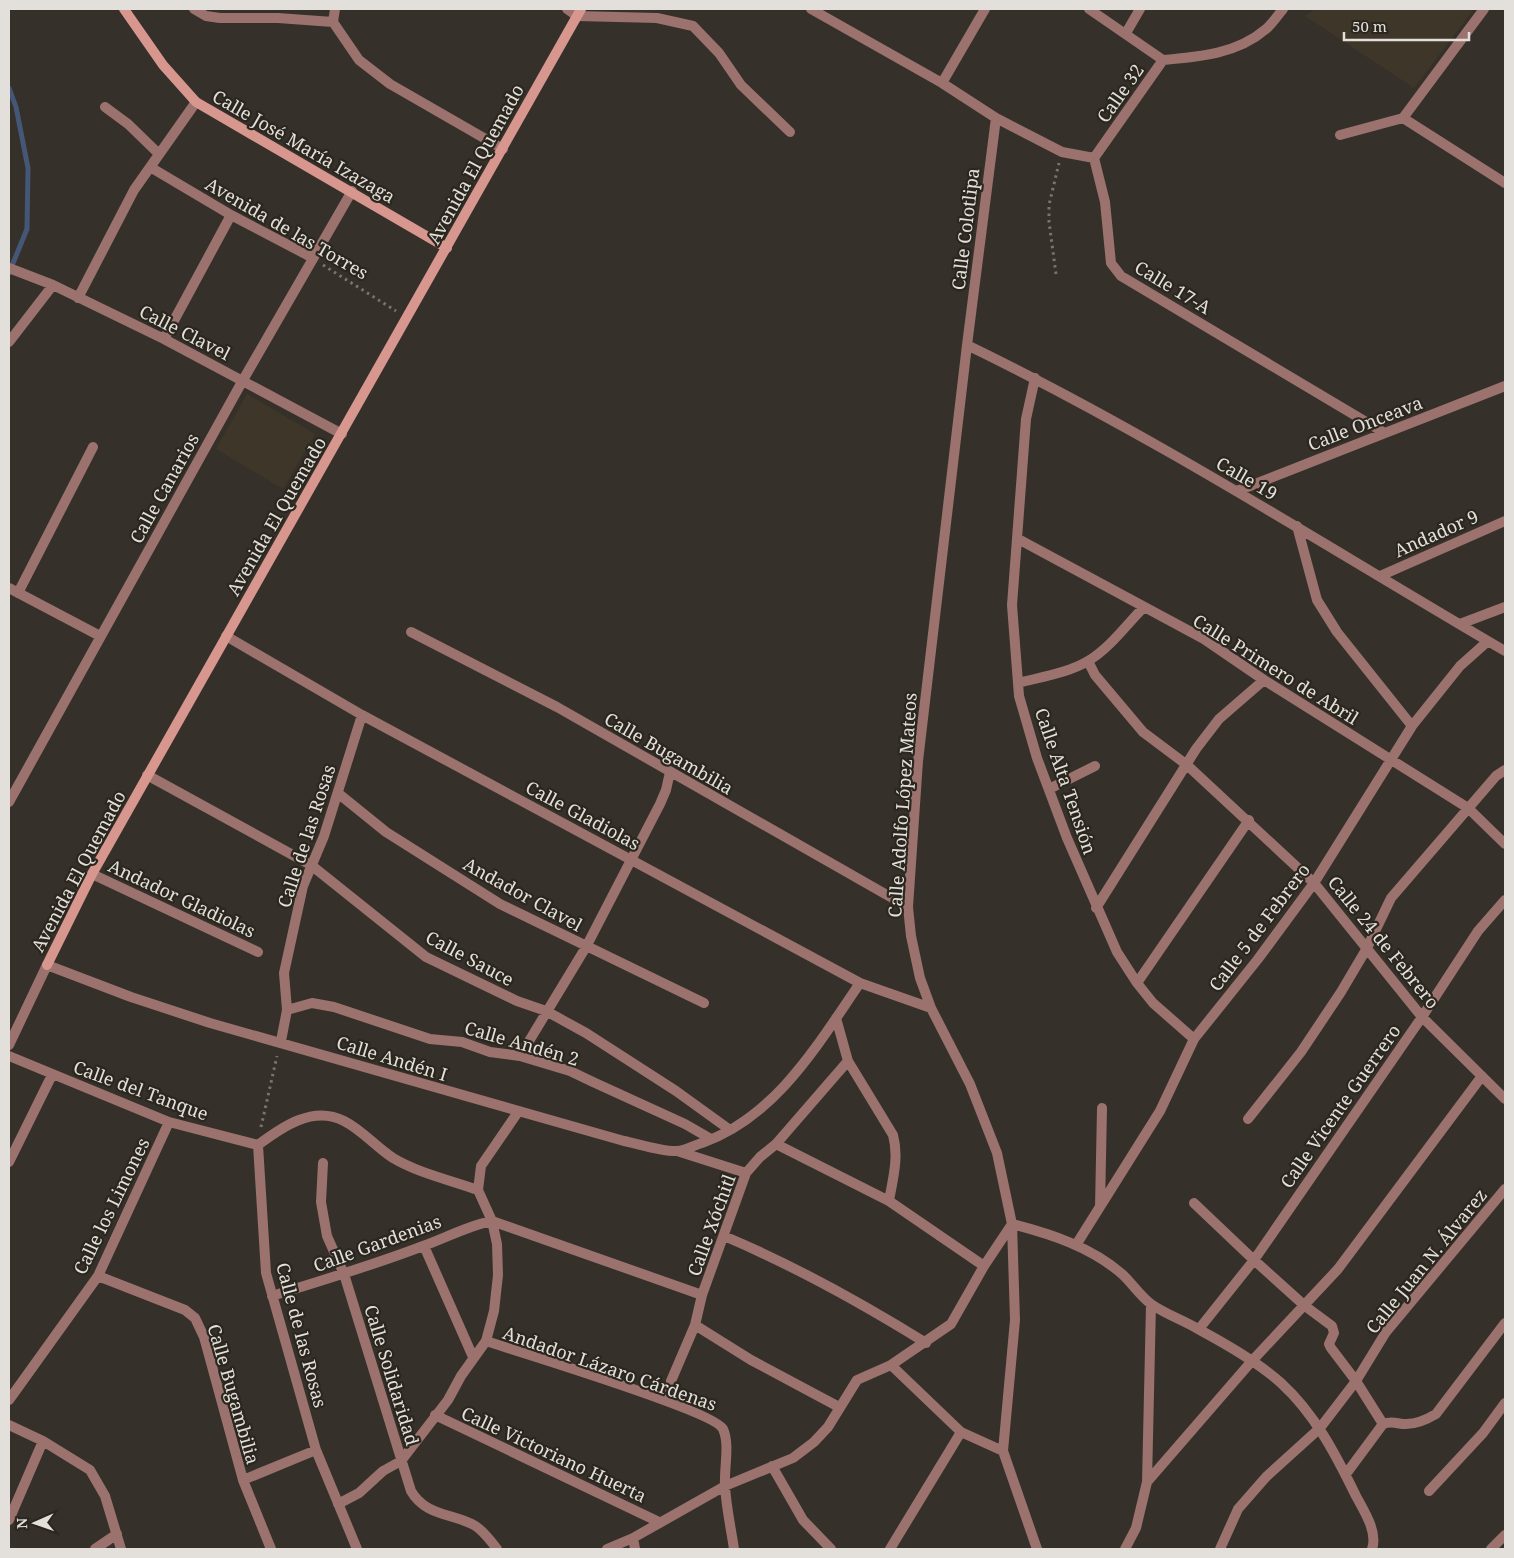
<svg xmlns="http://www.w3.org/2000/svg" width="1514" height="1558" font-family="'Noto Serif',serif">
<rect width="100%" height="100%" fill="#353029"/>
<path fill="#3e3729" d="M1315 9H1474L1414 88 1305 16Z
M247 394 315 434 283 489 216 449Z"/>
<g fill="none" stroke-linecap="round" stroke-linejoin="round">
<path stroke="#455776" stroke-width="5" d="M9 88 16 107 28 168 27 229 9 273"/>
<path stroke="#79756e" stroke-width="3" stroke-dasharray="2.5 4" stroke-linecap="butt" d="M323 265 396 311
M1056 274 1049 222V205L1059 163
M261 1127 277 1056"/>
<path stroke="#9b726d" stroke-width="10" d="M577 16 657 18 693 26 719 53 741 85 790 132"/>
<path stroke="#9b726d" stroke-width="10" d="M194 9 206 16 220 18H278L333 22
M335 9 333 22 359 60 390 84 503 149
M567 9 577 16
M811 9 942 83 996 118 1062 152 1094 158
M1089 9 1163 60
M1126 33 1140 9
M942 83 985 9
M105 107 128 124 159 154
M996 118 967 345 918 761 908 907 911 936 920 978 931 1008 970 1084 997 1153 1012 1224 1015 1320 1003 1451 1037 1549
M1403 118 1484 9
M1403 118 1505 183
M1340 135 1403 118
M1094 158 1105 202 1111 263 1121 276 1383 432
M1094 158 1163 60C1199 57 1237 54 1266 29 1272 24 1278 15 1283 9
M150 167 231 215 313 258
M9 268 53 285 164 339 342 434
M78 298 134 190 196 102
M164 339 231 215
M9 342 53 285
M967 345C1153 435 1327 547 1505 651
M1035 378 1026 419 1012 605 1019 696 1037 758 1067 838 1117 952 1137 983 1153 1003 1194 1039
M1237 491 1505 386
M1297 526 1317 600 1337 632 1412 726
M1018 539 1204 639 1264 680 1468 808 1505 844
M1380 576 1505 521
M9 588 100 636
M18 593 93 447
M1460 624 1505 607
M411 632 557 707 908 907
M226 636 362 715 860 983 931 1008
M1088 661 1095 675 1143 732 1187 765 1314 883 1422 1017 1505 1099
M1018 683C1041 677 1068 673 1088 661 1110 648 1127 624 1144 607
M147 775 311 865 426 957 517 1001 546 1011 586 1033 676 1091 730 1130
M1049 789 1095 766
M339 794 386 832 500 904 704 1003
M9 802 243 380 352 191
M92 874 258 952
M1096 908 1196 749 1219 719 1264 680
M1137 983 1249 820
M287 1010 312 1003 334 1007 430 1039 462 1042 490 1052 520 1056 570 1071 593 1082 685 1124 711 1139
M836 1018 848 1061 893 1135C899 1157 893 1178 889 1201
M281 1041 287 1010 284 973 303 886 324 836 362 715
M9 1045 47 965 131 997 210 1023 624 1141C639 1144 663 1152 677 1151 685 1151 694 1145 702 1143 776 1117 818 1044 860 983
M9 1056 169 1122 258 1145C282 1127 313 1105 344 1121 362 1130 376 1147 393 1158 418 1173 450 1180 478 1190L492 1221 497 1244 498 1275 494 1311 486 1341 461 1376 448 1400 401 1461 383 1471 359 1493 338 1504
M520 1056 586 947 660 804 666 790 670 772
M1248 1119 1301 1052 1341 992 1367 948 1391 898 1496 776 1505 770
M776 1144 889 1201 984 1266
M258 1145 266 1273 316 1450 357 1549
M677 1151 746 1173
M9 1162 52 1075
M323 1163 321 1202 327 1236 344 1274 411 1491C425 1515 449 1513 472 1524 481 1528 491 1541 497 1549
M478 1190 481 1166 518 1112
M1194 1203 1254 1260 1305 1306 1332 1326 1334 1333 1329 1344 1331 1348 1356 1381 1383 1424
M1100 1207 1102 1108
M1012 1224C1051 1234 1091 1247 1122 1274 1132 1283 1140 1296 1151 1304 1165 1314 1183 1320 1198 1329 1226 1344 1258 1362 1281 1383 1315 1414 1336 1455 1356 1496 1364 1511 1378 1532 1372 1549
M724 1236C795 1266 860 1302 926 1343
M1076 1245 1160 1111 1194 1039 1258 959 1314 883 1412 726 1460 666 1488 641
M424 1246 473 1357
M98 1276 185 1310 195 1318 204 1337 243 1480 271 1549
M272 1296C323 1280 374 1265 423 1246 446 1238 467 1226 492 1221L702 1295
M695 1325 751 1360 839 1407
M1199 1329 1254 1260 1422 1017 1478 931 1505 900
M486 1341C516 1351 715 1411 723 1429 730 1444 724 1468 725 1485 726 1507 731 1528 734 1549
M891 1365 961 1432 1003 1451
M9 1400 98 1276 169 1122
M669 1402 671 1381 695 1325 702 1295 746 1173 760 1157 776 1144 848 1061
M435 1415 659 1522
M1383 1424C1391 1421 1395 1423 1403 1424 1415 1425 1426 1420 1436 1414L1505 1323
M9 1425 43 1441 90 1470 105 1496 121 1549
M772 1466 803 1520 831 1549
M1346 1474 1383 1424
M243 1480 316 1450
M1147 1482 1251 1362 1338 1269 1482 1076
M1429 1491 1483 1433 1505 1403
M9 1520 43 1441
M633 1538 635 1549
M95 1549 117 1534
M607 1549 633 1538 725 1486 793 1458 814 1442 828 1427 857 1380 891 1365 951 1324 984 1266 1012 1224
M890 1549 961 1432
M1125 1549 1136 1528 1147 1482 1151 1304
M1220 1549 1238 1509 1266 1477 1320 1428 1356 1381 1386 1332 1505 1189
M1491 1549 1505 1535"/>
<path stroke="#d7968e" stroke-width="10" d="M124 9 163 65 196 102 447 248
M47 965 92 874 581 9"/>
</g>
<g text-anchor="middle" dominant-baseline="central" stroke-width="4.5" stroke-linejoin="round" paint-order="stroke">
<g font-size="18" fill="#e3e0db" stroke="#2b271f">
<text transform="translate(1120 93) rotate(-55)">Calle 32</text>
<text transform="translate(304 146) rotate(30)">Calle José María Izazaga</text>
<text transform="translate(475 164) rotate(-61)">Avenida El Quemado</text>
<text transform="translate(287 228) rotate(30)">Avenida de las Torres</text>
<text transform="translate(965 229) rotate(-83)">Calle Colotlipa</text>
<text transform="translate(1173 287) rotate(31)">Calle 17-A</text>
<text transform="translate(185 332) rotate(27)">Calle Clavel</text>
<text transform="translate(1365 423) rotate(-21)">Calle Onceava</text>
<text transform="translate(1247 478) rotate(30)">Calle 19</text>
<text transform="translate(164 488) rotate(-61)">Calle Canarios</text>
<text transform="translate(276 516) rotate(-60)">Avenida El Quemado</text>
<text transform="translate(1436 533) rotate(-24)">Andador 9</text>
<text transform="translate(1276 669) rotate(32)">Calle Primero de Abril</text>
<text transform="translate(669 753) rotate(30)">Calle Bugambilia</text>
<text transform="translate(1066 781) rotate(71)">Calle Alta Tensión</text>
<text transform="translate(902 805) rotate(-86)">Calle Adolfo López Mateos</text>
<text transform="translate(583 815) rotate(28)">Calle Gladiolas</text>
<text transform="translate(306 836) rotate(-72)">Calle de las Rosas</text>
<text transform="translate(78 871) rotate(-62)">Avenida El Quemado</text>
<text transform="translate(523 894) rotate(29)">Andador Clavel</text>
<text transform="translate(182 898) rotate(25)">Andador Gladiolas</text>
<text transform="translate(1259 927) rotate(-53)">Calle 5 de Febrero</text>
<text transform="translate(1384 942) rotate(51)">Calle 24 de Febrero</text>
<text transform="translate(470 958) rotate(28)">Calle Sauce</text>
<text transform="translate(522 1043) rotate(16)">Calle Andén 2</text>
<text transform="translate(392 1058) rotate(17)">Calle Andén I</text>
<text transform="translate(141 1090) rotate(20)">Calle del Tanque</text>
<text transform="translate(1340 1106) rotate(-55)">Calle Vicente Guerrero</text>
<text transform="translate(111 1206) rotate(-64)">Calle los Limones</text>
<text transform="translate(711 1225) rotate(-70)">Calle Xóchitl</text>
<text transform="translate(377 1243) rotate(-20)">Calle Gardenias</text>
<text transform="translate(1426 1261) rotate(-51)">Calle Juan N. Álvarez</text>
<text transform="translate(302 1335) rotate(75)">Calle de las Rosas</text>
<text transform="translate(610 1368) rotate(19)">Andador Lázaro Cárdenas</text>
<text transform="translate(392 1375) rotate(73)">Calle Solidaridad</text>
<text transform="translate(234 1394) rotate(74)">Calle Bugambilia</text>
<text transform="translate(554 1454) rotate(25)">Calle Victoriano Huerta</text>
</g>
</g>
<rect width="1514" height="1558" fill="none" stroke="#e3e0db" stroke-width="20"/>
<g transform="translate(35 1523) rotate(268)" stroke="#2b271f" stroke-width="4" paint-order="stroke">
<path d="M0-4L9 19L0 12L-9 19Z" fill="#e3e0db"/>
<text y="-8" font-size="14" font-weight="bold" text-anchor="middle" fill="#e3e0db">N</text>
</g>
<path d="M1344 32v8h125v-8" fill="none" stroke="#e3e0db" stroke-width="2.5"/>
<text x="1352" y="32" font-size="15" fill="#e3e0db" stroke="#2b271f" stroke-width="4" paint-order="stroke">50 m</text>
</svg>
